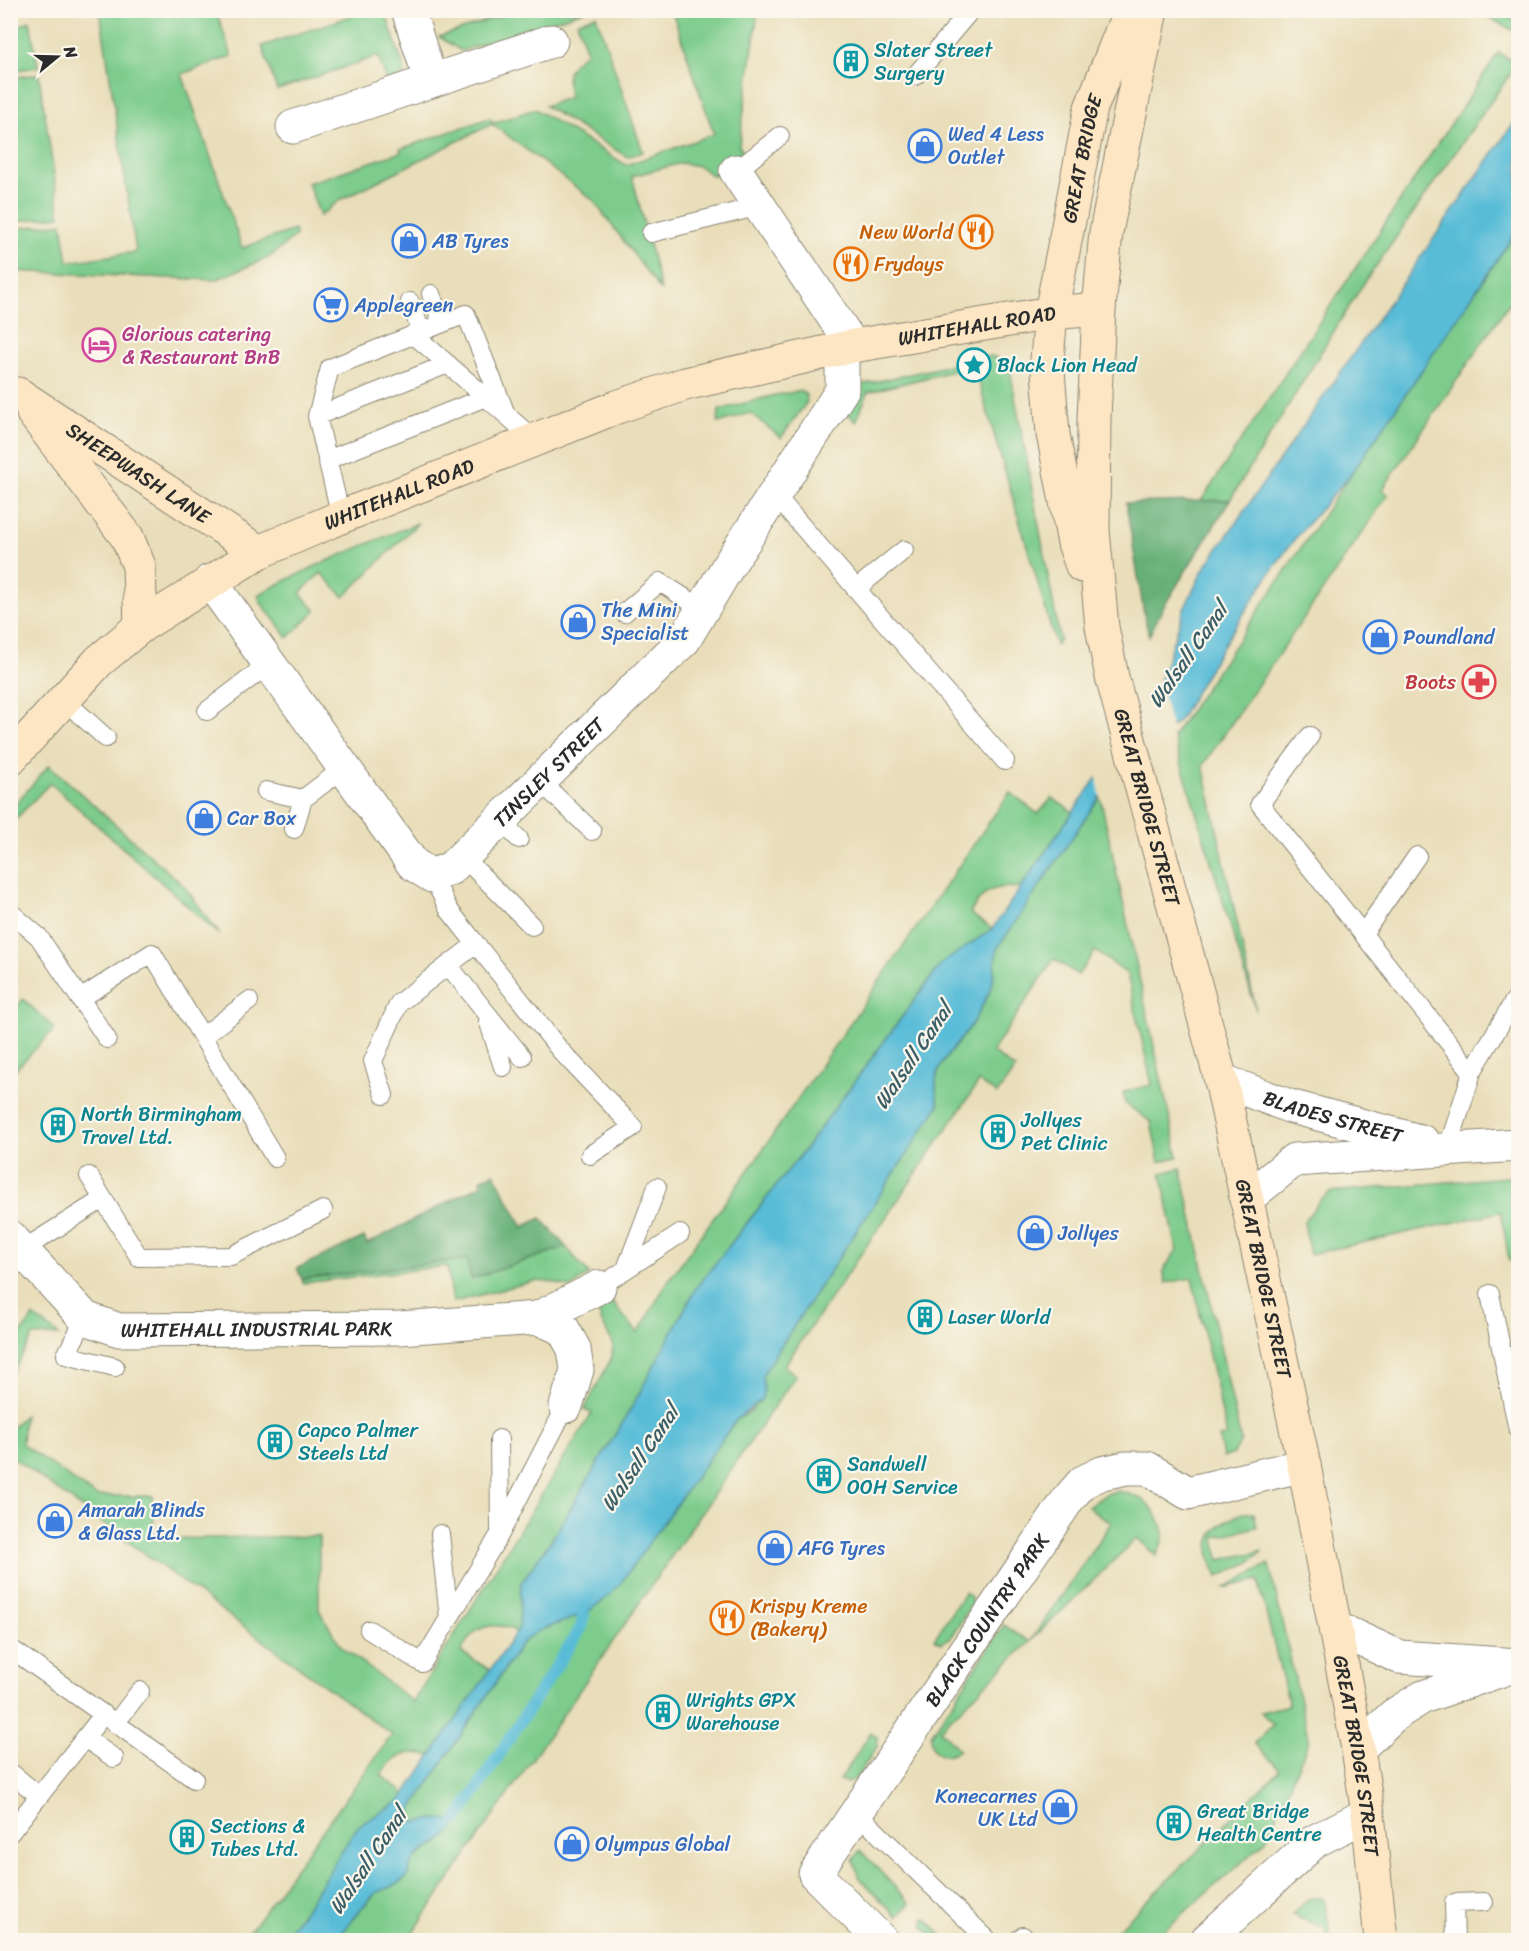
<svg xmlns="http://www.w3.org/2000/svg" width="1529" height="1951" font-family="Sriracha,sans-serif">
<rect width="100%" height="100%" fill="#fbf7ec"/>
<filter id="ink" filterUnits="userSpaceOnUse"><feTurbulence type="fractalNoise" baseFrequency=".0167" numOctaves="2"/><feDisplacementMap in="SourceGraphic" scale="12" xChannelSelector="R" yChannelSelector="G"/><feConvolveMatrix kernelMatrix="1 2 1 2 8 2 1 2 1" color-interpolation-filters="sRGB"/></filter>
<filter id="wash" filterUnits="userSpaceOnUse"><feTurbulence type="fractalNoise" baseFrequency=".008" numOctaves="4" result="noise"/><feDisplacementMap in="SourceGraphic" scale="24" xChannelSelector="R" yChannelSelector="G"/><feGaussianBlur stdDeviation="1.35" result="paint"/><feColorMatrix in="noise" values="0 0 0 0 0 0 0 0 0 0 0 0 0 0 0 0 0 1.4 0 .05"/><feComposite in="paint" operator="in"/></filter>
<g filter="url(#wash)">
<rect width="100%" height="100%" fill="#e9deb9"/>
<path fill="#7dcc8c" stroke="#547c5c" stroke-width="1.5" d="M518 10 584 11 461 51 439 37Z
M100 11H216L232 56 182 74 242 248 294 230 296 236 268 258 215 280 11 271V229L62 223 68 262 136 252Z
M366 11H385L405 71 398 83 389 87 378 56 277 90 262 46Z
M672 11H758L739 146 744 153 713 176 699 166 682 163 632 176 661 291 593 200 492 124 340 200 320 216 308 183 401 152 400 149 490 118 493 123 535 109 626 165 714 134Z
M1476 11H1499L1518 23V33Z
M596 15 643 152 627 157 545 106 570 97C563 75 568 65 587 52L577 22Z
M30 21 38 67 11 71V29Z
M1498 53 1518 63 1360 289 1230 500 1201 501Z
M39 74 60 216 11 222V78Z
M1518 229V290L1382 490 1388 495 1203 765 1256 1010 1173 736Z
M991 356 1003 360 1010 370 1060 640 1056 645 974 366 868 392 856 422 844 409 861 385Z
M801 391 806 395 807 402 781 438 750 413 718 423 719 410 775 395Z
M418 523 344 597 321 573 300 593 316 611 288 638 261 603 258 595C309 567 364 545 418 523Z
M49 765 184 886 220 935 50 783 11 824V809Z
M1010 792 1038 814 1052 798 1073 812 1020 888C993 885 984 890 970 913L992 929 941 964 802 1153 696 1288 632 1407 554 1536 521 1583 519 1628 516 1632C504 1623 482 1623 471 1636 467 1640 464 1647 461 1652L490 1670 431 1756C407 1749 394 1754 381 1775L405 1794 400 1801 358 1826 302 1914 281 1940H243L392 1735 11 1456V1429L24 1415 22 1444 96 1496H153L154 1539 319 1536V1610L341 1646 413 1702 592 1413 584 1410 612 1357 613 1344 601 1321 598 1310 606 1295 638 1333 668 1281 759 1155Z
M1100 796 1178 1157 1159 1162 1151 1122 1125 1103 1123 1092 1152 1085 1127 974 1095 951 1078 975 1054 959 992 1052 1015 1069 997 1094 979 1082 784 1366 796 1375 408 1940H337L360 1910 377 1892 397 1884 407 1876 412 1861 421 1853 441 1842 435 1819 416 1822 410 1820 413 1807 522 1643 534 1632 558 1624 620 1584 736 1420 751 1411 764 1389 762 1376 773 1358 939 1105C928 1068 947 1059 967 1031 976 1019 983 1005 990 991 993 982 995 961 997 949Z
M23 999 55 1029 14 1071 11 1070V1014Z
M1181 1168 1241 1441 1234 1454 1223 1458 1219 1438 1227 1436 1192 1278 1166 1283 1163 1271 1177 1250 1161 1173Z
M1518 1176V1258L1509 1261 1501 1212 1310 1254 1304 1222 1319 1201 1331 1192Z
M566 1247 589 1274 571 1288 557 1283 535 1281 453 1302 447 1266 303 1283 302 1279 467 1259 471 1279Z
M34 1316 59 1335 33 1336 11 1375V1346Z
M1118 1491C1137 1495 1151 1501 1159 1520 1161 1524 1164 1529 1164 1534 1164 1542 1159 1549 1156 1556L1137 1538 940 1729 959 1750C943 1759 930 1756 931 1735L1004 1625 1030 1642 1111 1523 1088 1507 1106 1494Z
M1243 1513H1254L1257 1527 1215 1537 1219 1560 1263 1551 1248 1563 1218 1577C1200 1543 1209 1527 1243 1513Z
M1269 1564 1309 1741 1265 1842 1153 1940H1107L1280 1770 1254 1743 1273 1725 1261 1712 1289 1705 1258 1580 1224 1588Z
M965 1592 971 1597 972 1604 950 1638 941 1643 934 1639Z
M871 1732 877 1737 878 1745 856 1779 847 1783 840 1780Z
M860 1850 910 1903 897 1917 860 1878 853 1860Z
M1315 1897 1322 1899 1326 1907 1331 1940H1328L1325 1928 1292 1915 1308 1899Z
M925 1918 947 1940H937L923 1926Z"/>
<path fill="#66b078" stroke="#486e52" stroke-width="1.5" d="M1230 500 1164 606 1149 636 1144 614 1126 503Z
M494 1173 523 1227 541 1218 566 1247 471 1279 467 1259 302 1279 297 1268 364 1237 367 1244 481 1185 480 1180Z"/>
<path fill="#59bcd7" stroke="#427481" stroke-width="1.5" d="M1518 117V229L1351 474 1293 541 1270 573 1219 652 1180 719 1105 789 997 949C995 960 994 982 990 990 983 1005 976 1019 967 1031 947 1058 928 1068 939 1105L773 1358 762 1376 764 1389 762 1399 736 1420 620 1584C609 1596 598 1607 583 1614 560 1625 541 1625 522 1643L413 1807 410 1820 417 1822 435 1819 457 1820C451 1843 428 1843 414 1859 410 1864 410 1870 407 1876 400 1887 385 1887 375 1894 360 1907 349 1924 337 1940H281L302 1914 358 1826 400 1801 519 1628 521 1583 554 1536 632 1407 696 1288 802 1153 941 964 992 929 1095 780 1162 675 1184 609 1203 570Z"/>
<path fill="#e9deb9" d="M1158 676 1172 731 1107 791 1101 800 1096 773Z"/>
<g fill="none" stroke-linecap="round" stroke-linejoin="round">
<path stroke="#59bcd7" stroke-width="12" d="M457 1820 575 1637 581 1627 584 1614"/>
</g>
</g>
<g filter="url(#ink)">
<g fill="none" stroke-linecap="round" stroke-linejoin="round">
<g stroke="#8a8472" stroke-width="20">
<path id="lane" d="M915 76 971 10
M736 171 780 136
M651 233 760 206
M431 294 442 323
M410 302 421 331
M413 334 535 440
M317 416 448 364
M327 460 486 397
M775 495 1005 761
M341 517 317 416 330 368 466 314 506 414
M856 589 904 550
M624 613 660 582 702 609
M64 700 106 738
M207 711 269 664
M1310 736 1260 804 1472 1072 1448 1148
M540 781 592 831
M266 791 303 799 294 829
M303 799 344 768
M500 821 519 839
M463 857 532 926
M432 876 449 910 560 1050 633 1127 590 1155
M10 912 39 937 107 1039
M1363 934 1417 856
M448 965 522 1057
M80 999 152 953 275 1158
M488 1020 503 1067
M202 1037 249 1001
M1472 1072 1514 1001
M384 1095 373 1061 399 1003 476 944
M89 1176 139 1257 231 1256 323 1210
M22 1250 103 1199
M626 1269 657 1187
M599 1287 680 1234
M1490 1294 1518 1430
M85 1318 66 1355 115 1367
M499 1439 500 1530
M440 1534 449 1619
M369 1630 422 1663 500 1534 566 1406
M10 1648 194 1779
M115 1724 140 1691
M85 1738 114 1758
M10 1772 39 1796
M857 1813 988 1940
M10 1833 103 1715
M1018 1940 1023 1936
M1455 1940 1454 1903 1484 1902"/>
</g>
<g stroke="#8a8472" stroke-width="35">
<g id="street">
<path d="M408 10 431 81"/>
<path d="M293 127 551 41"/>
<path d="M736 171 853 346"/>
<path id="s1" d="M210 581 413 864 432 876 451 868 684 640 730 563 842 390V348"/>
<path id="s2" d="M1221 1080 1289 1106 1423 1142"/>
<path d="M1246 1199 1294 1160 1518 1145"/>
<path id="s3" d="M10 1237 85 1318 119 1330 400 1328 538 1318 563 1329 574 1349 577 1370 566 1406"/>
<path d="M538 1318 599 1287"/>
<path d="M1336 1628 1399 1657 1518 1665"/>
<path d="M1358 1749 1394 1715 1423 1697 1502 1670"/>
<path id="s4" d="M881 1940 815 1874 1069 1498 1083 1482 1102 1473 1126 1468H1147L1188 1493 1304 1465"/>
<path d="M1207 1940 1315 1841 1368 1814"/>
</g>
</g>
<g stroke="#8a8472" stroke-width="35">
<g id="secondary">
<path id="s5" d="M1151 10 1106 232 1099 309 1094 418 1093 530 1102 627 1112 677 1221 1080 1304 1465 1358 1749 1368 1814 1381 1940"/>
<path id="s6" d="M18 394 259 552"/>
<path d="M33 413 127 537 139 566 141 626"/>
<path id="s7" d="M1082 566 1074 543 1053 434 1047 359 1051 313 1091 108 1130 10"/>
<path id="s8" d="M10 759 99 661 141 626 259 552 341 517 617 407 685 384 853 346 1051 313 1099 309"/>
</g>
</g>
<use href="#lane" stroke="#fff" stroke-width="18"/>
<use href="#street" stroke="#fff" stroke-width="33"/>
<use href="#secondary" stroke="#fce6c4" stroke-width="33"/>
</g>
</g>
<defs>
<g id="building-ring" transform="scale(1.725)"><circle r="9.5" fill="#fbf7ec" stroke="#0f9aa8" stroke-width="1.5"/><path d="M-4-6H4V6H1V3H-1V6H-4ZM-2.5-4.3h1.7v1.8h-1.7ZM.8-4.3h1.7v1.8H.8ZM-2.5-1h1.7V.8h-1.7ZM.8-1h1.7V.8H.8Z" fill="#0f9aa8"/></g>
<g id="shop-ring" transform="scale(1.725)"><circle r="9.5" fill="#fbf7ec" stroke="#3f7fe0" stroke-width="1.5"/><path d="M-5-2.5h2.3a2.7 3.5 0 0 1 5.4 0H5L5.5 6h-11ZM-1.5-2.5h3a1.5 2.3 0 0 0-3 0Z" fill="#3f7fe0"/></g>
<g id="restaurant-ring" transform="scale(1.725)"><circle r="9.5" fill="#fbf7ec" stroke="#e8710a" stroke-width="1.5"/><path d="M-5-6h1v4h1v-4h1v4h1v-4h1v5L-1.5 .5V6h-2V.5L-5-1ZM5-6V6H3V1.5H1.5Q1.5-4 5-6Z" fill="#e8710a"/></g>
<g id="supermarket-ring" transform="scale(1.725)"><circle r="9.5" fill="#fbf7ec" stroke="#3f7fe0" stroke-width="1.5"/><path d="M-6-5.5h2.5l.6 2H6L4.5 2H-2.5L-4.4-4H-6ZM-1.5 3.2a1.3 1.3 0 1 0 .1 0ZM3 3.2a1.3 1.3 0 1 0 .1 0Z" fill="#3f7fe0"/></g>
<g id="hotel-ring" transform="scale(1.725)"><circle r="9.5" fill="#fbf7ec" stroke="#d1479c" stroke-width="1.5"/><path d="M-6-4.5h1.5V1H6V5H4.5V3h-9V5H-6ZM-4 0a1.8 1.8 0 1 1 3.6 0ZM.5 0V-2.5h3Q6-2.5 6 0Z" fill="#d1479c"/></g>
<g id="sight-ring" transform="scale(1.725)"><circle r="9.5" fill="#fbf7ec" stroke="#0f9aa8" stroke-width="1.5"/><path d="M0-6L1.8-2.2L6-1.7L2.9 1.2L3.7 5.4L0 3.3L-3.7 5.4L-2.9 1.2L-6-1.7L-1.8-2.2Z" fill="#0f9aa8"/></g>
<g id="pharmacy-ring" transform="scale(1.725)"><circle r="9.5" fill="#fbf7ec" stroke="#e0444e" stroke-width="1.5"/><path d="M-2-6h4v4h4v4h-4v4h-4v-4h-4v-4h4Z" fill="#e0444e"/></g>
</defs>
<g fill-rule="evenodd">
<use href="#building-ring" x="851" y="61"/>
<use href="#shop-ring" x="925" y="146"/>
<use href="#restaurant-ring" x="976" y="232"/>
<use href="#shop-ring" x="409" y="241"/>
<use href="#restaurant-ring" x="851" y="264"/>
<use href="#supermarket-ring" x="331" y="305"/>
<use href="#hotel-ring" x="99" y="345"/>
<use href="#sight-ring" x="974" y="365"/>
<use href="#shop-ring" x="578" y="622"/>
<use href="#shop-ring" x="1380" y="637"/>
<use href="#pharmacy-ring" x="1479" y="682"/>
<use href="#shop-ring" x="204" y="818"/>
<use href="#building-ring" x="58" y="1125"/>
<use href="#building-ring" x="998" y="1132"/>
<use href="#shop-ring" x="1035" y="1233"/>
<use href="#building-ring" x="925" y="1317"/>
<use href="#building-ring" x="275" y="1442"/>
<use href="#building-ring" x="824" y="1476"/>
<use href="#shop-ring" x="55" y="1521"/>
<use href="#shop-ring" x="775" y="1548"/>
<use href="#restaurant-ring" x="727" y="1618"/>
<use href="#building-ring" x="663" y="1712"/>
<use href="#shop-ring" x="1060" y="1807"/>
<use href="#building-ring" x="1174" y="1823"/>
<use href="#building-ring" x="187" y="1837"/>
<use href="#shop-ring" x="572" y="1844"/>
</g>
<g text-anchor="middle" dominant-baseline="central" stroke-width="4.5" stroke-linejoin="round" paint-order="stroke">
<g font-size="20" fill="#0d838f" stroke="#fbf7ec" text-anchor="start">
<text x="874" y="50">Slater Street<tspan x="874" dy="23">Surgery</tspan></text>
<text x="997" y="365">Black Lion Head</text>
<text x="81" y="1114">North Birmingham<tspan x="81" dy="23">Travel Ltd.</tspan></text>
<text x="1021" y="1120">Jollyes<tspan x="1021" dy="23">Pet Clinic</tspan></text>
<text x="948" y="1317">Laser World</text>
<text x="298" y="1430">Capco Palmer<tspan x="298" dy="23">Steels Ltd</tspan></text>
<text x="847" y="1464">Sandwell<tspan x="847" dy="23">OOH Service</tspan></text>
<text x="686" y="1700">Wrights GPX<tspan x="686" dy="23">Warehouse</tspan></text>
<text x="1197" y="1811">Great Bridge<tspan x="1197" dy="23">Health Centre</tspan></text>
<text x="210" y="1826">Sections &amp;<tspan x="210" dy="23">Tubes Ltd.</tspan></text>
</g>
<g font-size="20" fill="#366cbe" stroke="#fbf7ec" text-anchor="start">
<text x="948" y="134">Wed 4 Less<tspan x="948" dy="23">Outlet</tspan></text>
<text x="432" y="241">AB Tyres</text>
<text x="354" y="305">Applegreen</text>
<text x="601" y="610">The Mini<tspan x="601" dy="23">Specialist</tspan></text>
<text x="1403" y="637">Poundland</text>
<text x="227" y="818">Car Box</text>
<text x="1058" y="1233">Jollyes</text>
<text x="78" y="1510">Amarah Blinds<tspan x="78" dy="23">&amp; Glass Ltd.</tspan></text>
<text x="798" y="1548">AFG Tyres</text>
<text x="1037" y="1796" text-anchor="end">Konecarnes<tspan x="1037" dy="23">UK Ltd</tspan></text>
<text x="595" y="1844">Olympus Global</text>
</g>
<g font-size="20" fill="#2b2b2b" stroke="#fbf7ec">
<text stroke="none"><textPath href="#s7" startOffset="414">GREAT BRIDGE</textPath></text>
<text stroke="none"><textPath href="#s8" startOffset="1082">WHITEHALL ROAD</textPath></text>
<text stroke="none"><textPath href="#s6" startOffset="144">SHEEPWASH LANE</textPath></text>
<text stroke="none"><textPath href="#s8" startOffset="478">WHITEHALL ROAD</textPath></text>
<text stroke="none"><textPath href="#s1" startOffset="528">TINSLEY STREET</textPath></text>
<text stroke="none"><textPath href="#s5" startOffset="808">GREAT BRIDGE STREET</textPath></text>
<text stroke="none"><textPath href="#s2" startOffset="118">BLADES STREET</textPath></text>
<text stroke="none"><textPath href="#s5" startOffset="1294">GREAT BRIDGE STREET</textPath></text>
<text stroke="none"><textPath href="#s3" startOffset="284">WHITEHALL INDUSTRIAL PARK</textPath></text>
<text stroke="none"><textPath href="#s4" startOffset="400">BLACK COUNTRY PARK</textPath></text>
<text stroke="none"><textPath href="#s5" startOffset="1780">GREAT BRIDGE STREET</textPath></text>
</g>
<g font-size="20" fill="#c56008" stroke="#fbf7ec" text-anchor="start">
<text x="953" y="232" text-anchor="end">New World</text>
<text x="874" y="264">Frydays</text>
<text x="750" y="1606">Krispy Kreme<tspan x="750" dy="23">(Bakery)</tspan></text>
</g>
<g font-size="20" fill="#b23c85" stroke="#fbf7ec" text-anchor="start">
<text x="122" y="334">Glorious catering<tspan x="122" dy="23">&amp; Restaurant BnB</tspan></text>
</g>
<g font-size="20" fill="#be3a42" stroke="#fbf7ec" text-anchor="end">
<text x="1456" y="682">Boots</text>
</g>
<g font-size="21" font-style="italic" fill="#3b5e67" stroke="#fbf7ec">
<text transform="translate(1188 655) rotate(-55)">Walsall Canal</text>
<text transform="translate(913 1056) rotate(-56)">Walsall Canal</text>
<text transform="translate(640 1458) rotate(-56)">Walsall Canal</text>
<text transform="translate(368 1861) rotate(-56)">Walsall Canal</text>
</g>
</g>
<rect width="1529" height="1951" fill="none" stroke="#fbf7ec" stroke-width="36"/>
<g transform="translate(57 57) rotate(71)" stroke="#fbf7ec" stroke-width="4.5" paint-order="stroke">
<path d="M0-4.5L10 22L0 15L-10 22Z" fill="#2b2b2b"/>
<text y="-9" font-size="16" font-weight="bold" text-anchor="middle" fill="#2b2b2b">N</text>
</g>
</svg>
